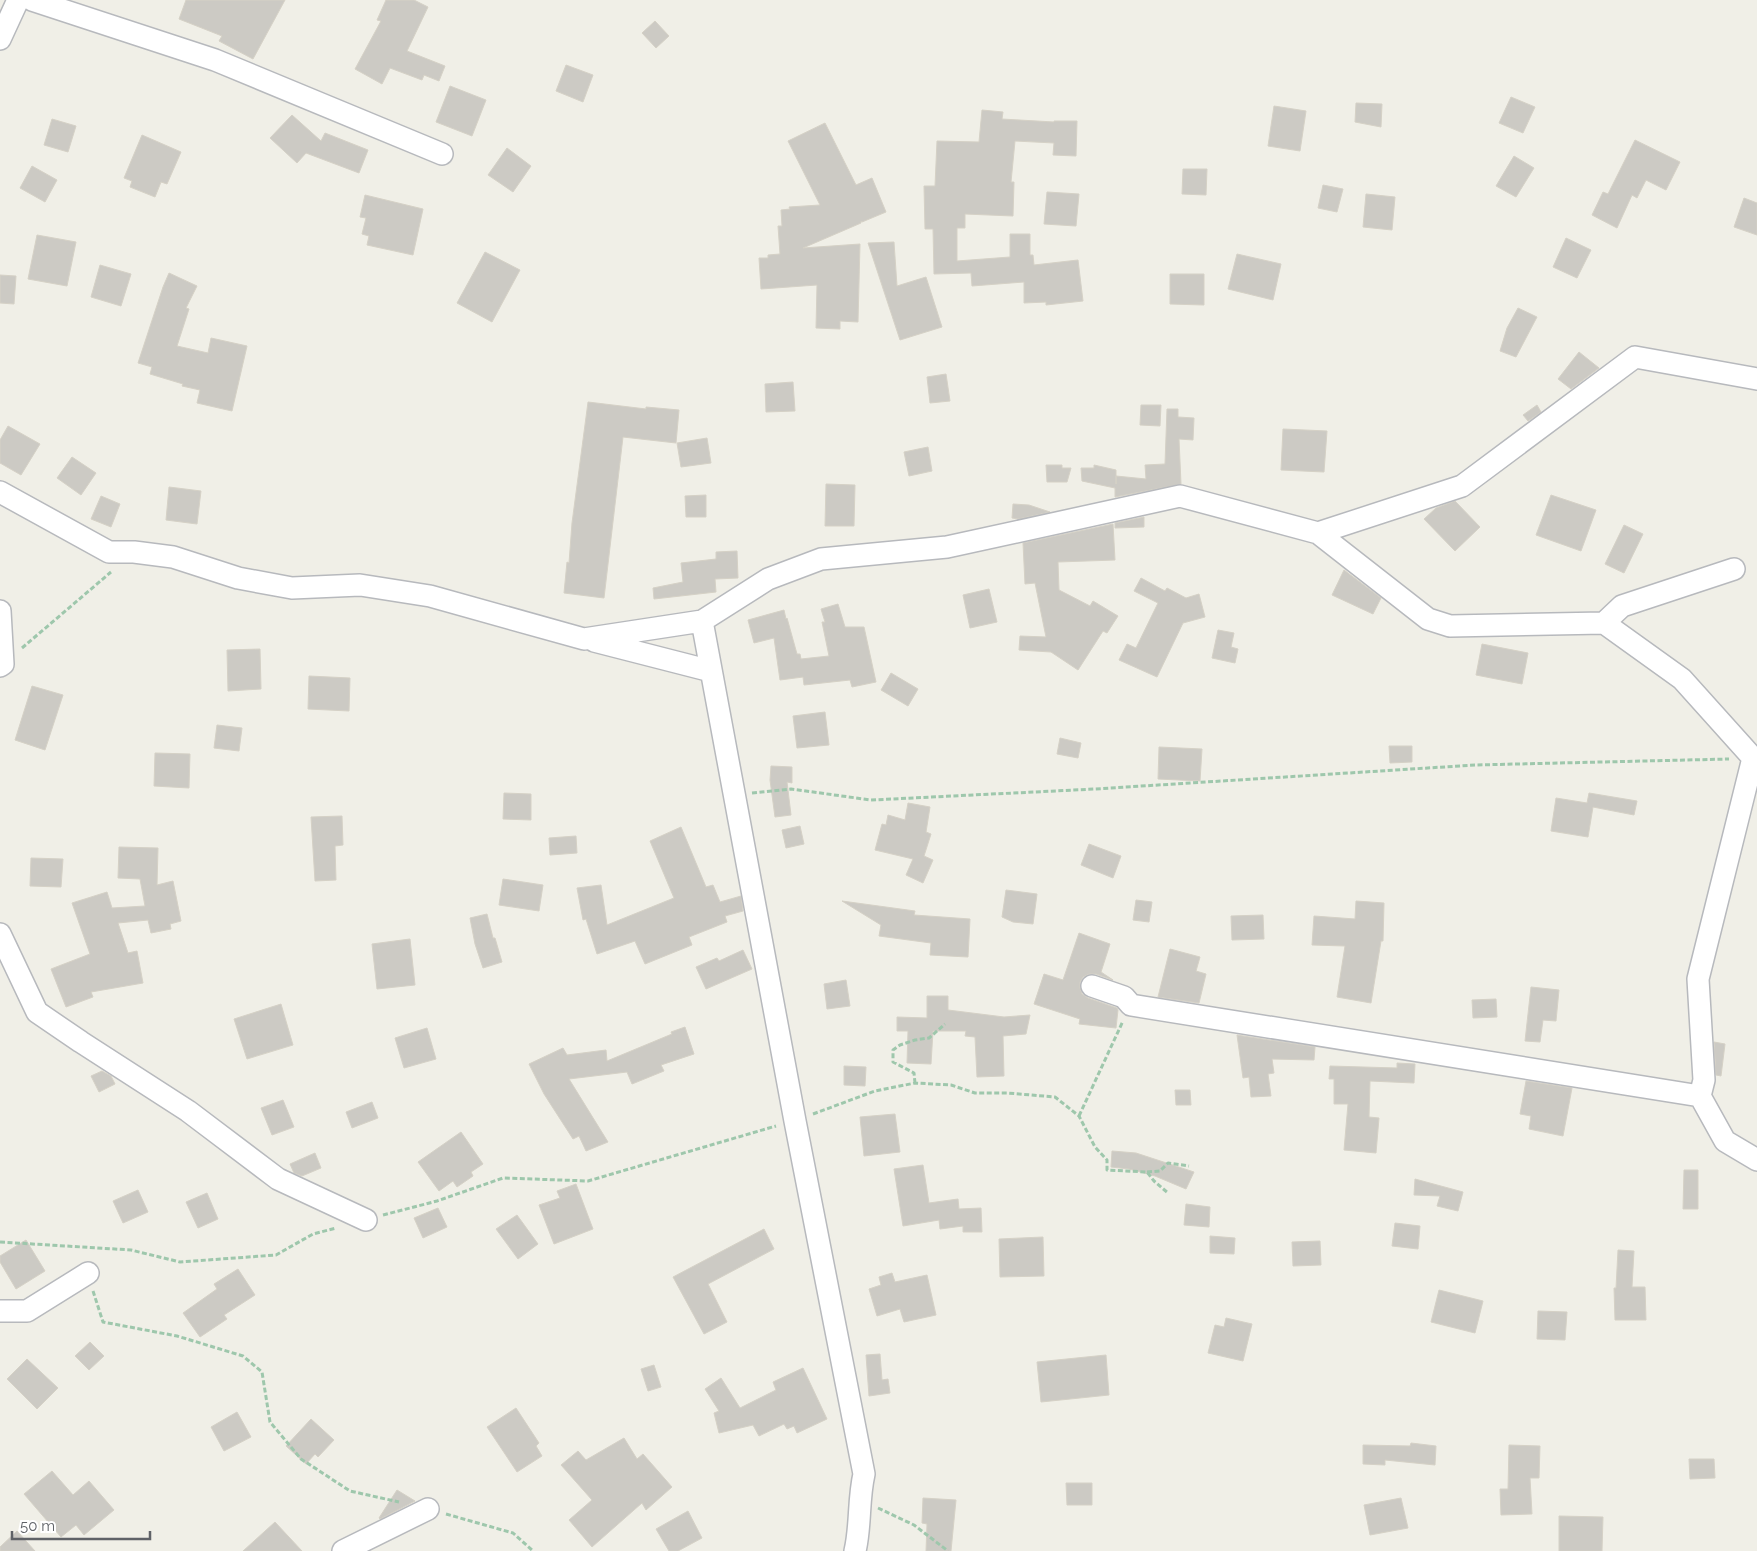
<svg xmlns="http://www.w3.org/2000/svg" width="1757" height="1551" font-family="Raleway,sans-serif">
<rect width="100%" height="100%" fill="#f0efe7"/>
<path fill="#cccac4" stroke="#d5d1c6" d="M186 0H285L253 59 219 41 222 36 179 19Z
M386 0H414L428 7 407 51 445 66 439 81 424 75 422 80 390 68 382 84 355 69 381 21 377 20Z
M655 21 669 36 656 48 642 33Z
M566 65 593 75 583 102 556 91Z
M450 86 486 100 472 136 436 122Z
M1511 97 1535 107 1523 133 1499 123Z
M1356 103 1382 104 1381 127 1355 122Z
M1274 106 1306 111 1300 151 1268 146Z
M982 110 1003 112 1002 119 1054 122V121H1077L1076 156 1053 155 1054 143 1015 141 1011 182H1014L1013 216 965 214V228H957V261L1010 257V234H1030V255H1033L1034 265 1078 260 1083 301 1046 305V302L1024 303V282L972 286 971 273 934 274 933 229H925L924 186H935L937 141 979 142Z
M292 115 321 141 325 133 368 150 359 173 306 153 297 163 270 138Z
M52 119 76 126 68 152 44 145Z
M825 123 856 185 872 178 886 212 862 222 861 221V223L803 248 860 244 858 322 840 321V329L816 328 817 285 761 289 759 258H768V255L780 254 778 226H782L781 210 790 209 789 207 820 205 788 141Z
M142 135 181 152 167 184 161 182 155 197 130 187 132 181 124 178Z
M1635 140 1680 162 1666 190 1646 180 1637 198 1632 195 1617 228 1592 215 1603 192 1608 194Z
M507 148 531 166 513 192 488 175Z
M1514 156 1534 168 1516 197 1496 186Z
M32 166 57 180 45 202 20 188Z
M1183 169H1207L1206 195 1182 194Z
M1323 185 1343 189 1337 212 1318 208Z
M1047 192 1079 194 1076 226 1044 224Z
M1366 194 1395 197 1392 230 1363 227Z
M365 195 423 209 413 255 367 245 369 236 362 234 366 218 360 217Z
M1744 198 1757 203V235L1734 227Z
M37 235 76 242 67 286 28 279Z
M1566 238 1591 250 1577 278 1553 267Z
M894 242 897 286 926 277 942 327 900 340 868 243Z
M485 252 520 270 492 322 457 303Z
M1237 254 1281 264 1273 300 1228 289Z
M100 265 131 274 121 306 91 297Z
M169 273 197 286 186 308 189 309 177 346 208 353 211 338 247 346 232 411 197 403 200 390 182 386 183 384 150 374 152 367 138 363 163 287Z
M1170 274H1204V305L1170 304Z
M0 275 16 276 14 304 0 303Z
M1518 308 1537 317 1516 357 1500 351 1507 328Z
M1579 352 1599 368 1571 389 1558 379Z
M946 374 950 401 930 403 927 377Z
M793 382 795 411 766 412 765 384Z
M588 402 646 409V407L679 410 676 443 623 437 604 598 564 593 567 562 569 563 572 523Z
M1141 405H1161L1160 426 1140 425Z
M1537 405 1541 412 1528 421 1523 415Z
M1167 409H1178V417L1194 418 1193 440 1179 439 1181 484 1115 497V488L1082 481 1081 468H1094V465L1116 470V484V476L1146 479 1145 465 1165 464Z
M8 426 40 444 21 475 0 463V440Z
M1283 429 1327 431 1324 472 1281 470Z
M707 438 711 463 681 467 677 443Z
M928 447 932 471 909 476 904 452Z
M72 457 96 473 81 495 57 478Z
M1046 465H1062V468H1071L1067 482H1047Z
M826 484 855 485 854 526H825Z
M169 487 201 491 197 524 166 520Z
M706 495V517H686L685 496Z
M1551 495 1596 510 1581 551 1536 535Z
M101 496 120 504 111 527 91 519Z
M1455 501 1480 527 1455 551 1424 519 1436 508Z
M1013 504 1029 505 1050 512 1018 519 1012 518Z
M1144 517V527L1115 528V523Z
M1113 524 1115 560 1058 562 1059 590 1090 606 1093 601 1118 616 1107 633 1103 631 1078 670 1051 652 1019 650 1020 636 1046 637 1035 583 1025 584 1023 543Z
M1624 525 1643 534 1624 573 1605 564Z
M737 551 738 578 715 579 716 592 654 599 653 588 683 582 681 563 716 559V552Z
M1344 570 1381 598 1373 614 1332 595Z
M1141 578 1165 591 1167 588 1186 598 1199 594 1205 617 1183 623 1157 677 1119 660 1127 644 1136 648 1158 603 1134 591Z
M989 589 997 622 970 628 963 595Z
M838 604 845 627H864L876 682 852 687 850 680 804 685 803 677 780 680 774 638 754 643 748 620 784 610 786 619 787 618 797 654H800L801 659 829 656 822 622H825L821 609Z
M1218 630 1234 633 1231 647 1238 649 1235 663 1212 658Z
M1482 644 1528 653 1522 684 1476 675Z
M260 649 261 689 228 691 227 650Z
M891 673 918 689 908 706 881 690Z
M309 676 350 678 349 711 308 709Z
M32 686 63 695 45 750 15 740Z
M825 712 829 745 797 748 793 716Z
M217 725 242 728 239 751 214 748Z
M1060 738 1081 743 1078 758 1057 754Z
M1389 746H1412V762L1390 763Z
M1159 747 1202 749 1200 781 1158 779Z
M155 753 190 754 189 788 154 786Z
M771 766 792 767V783L787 782 791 815 775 817 770 780Z
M504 793 531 794V820L503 819Z
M1589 793 1637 801 1634 815 1593 807 1588 837 1551 831 1556 798 1587 803Z
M908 803 930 807 926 832 931 834 924 856 933 860 923 883 906 875 913 859 875 850 882 824 886 825 888 815 905 820Z
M342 816 343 845 335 846 336 880 315 881 311 817Z
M800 826 804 844 786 848 782 830Z
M681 827 706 887 713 885 720 902 741 896 743 911 725 916 727 922 689 937 692 945 645 964 635 941 597 954 586 919 583 920 577 888 601 885 607 925 674 898 650 841Z
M576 836 577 853 550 855 549 838Z
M1089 844 1121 856 1113 878 1081 865Z
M119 847 158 848 157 885 173 881 181 921 170 924 171 929 151 933 148 920 118 923 128 953 137 951 143 983 91 992 93 997 66 1007 51 969 90 954 72 903 107 892 112 908 145 906 140 879 118 878Z
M31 858 63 859 61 887 30 886Z
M503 879 543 885 539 911 499 905Z
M1006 890 1037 894 1033 924 1013 922 1002 917Z
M1136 900 1152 902 1149 922 1133 920Z
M842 901 915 911 914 915 970 919 968 957 930 955 931 943 879 936 881 925Z
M1356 901 1384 903 1383 941H1381L1371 1003 1337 997 1345 946 1312 945 1314 916 1355 919Z
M487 914 493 938H495L502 962 483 968 475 944 470 918Z
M1263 915 1264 939 1232 940 1231 916Z
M1079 933 1110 944 1101 972 1113 980 1096 974H1089L1083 977 1080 982V988L1082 994 1088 998 1117 1008 1118 1010 1116 1028 1079 1024 1080 1019 1034 1004 1044 974 1063 980Z
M410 939 415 985 377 989 372 944Z
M1170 949 1200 957 1196 971 1206 974 1199 1003 1158 997Z
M743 950 752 969 706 989 696 967 717 958 719 961Z
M846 980 850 1006 827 1009 824 984Z
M1531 987 1559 990 1556 1021 1543 1020 1540 1042 1525 1041Z
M927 996H948V1010L1004 1017 1030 1015 1026 1034 1003 1036 1004 1076 977 1077 975 1037 965 1036 966 1031H933L931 1064 907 1063 908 1031H897V1017L927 1018Z
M1496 999 1497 1017 1473 1018 1472 1000Z
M281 1004 293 1045 247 1059 234 1019Z
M685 1027 694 1054 661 1065 664 1071 632 1084 627 1072 569 1079 608 1142 586 1151 579 1136 573 1139 544 1094 529 1064 563 1048 567 1055 606 1050 607 1061 672 1034 671 1032Z
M427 1028 436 1059 404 1068 395 1038Z
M1237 1035 1315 1047 1314 1060 1272 1059 1274 1073 1268 1074 1271 1096 1251 1097 1249 1077 1243 1078Z
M1714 1042 1725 1044 1721 1076 1716 1075Z
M1397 1063 1415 1064 1414 1083 1370 1081 1369 1117 1379 1118 1376 1153 1344 1150 1348 1104H1334V1079H1329L1330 1066 1397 1068Z
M844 1066 866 1067 865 1086 844 1085Z
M102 1071 111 1076 115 1084 99 1092 91 1076Z
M1526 1081 1572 1088 1563 1136 1529 1129 1531 1116 1520 1114Z
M1175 1090H1190L1191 1105H1176Z
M283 1100 294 1127 272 1135 261 1108Z
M372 1102 378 1118 352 1128 346 1112Z
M895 1114 900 1152 864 1156 860 1117Z
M461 1132 483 1164 471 1172 473 1176 457 1187 453 1181 439 1191 418 1162Z
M1112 1151 1136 1153 1194 1172 1186 1189 1155 1176 1129 1169 1111 1167Z
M315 1153 321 1168 302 1176 294 1173 290 1164Z
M923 1165 929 1203 958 1199 959 1209 981 1208 982 1232H963V1226L940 1229 939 1220 903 1226 894 1169Z
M1684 1170H1698V1209H1683Z
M1415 1179 1463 1192 1458 1211 1437 1206 1440 1196 1414 1195Z
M576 1184 593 1229 554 1244 539 1205 560 1198 557 1191Z
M138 1190 148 1212 123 1223 113 1201Z
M207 1193 218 1219 198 1228 186 1202Z
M1186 1204 1210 1207 1209 1227 1184 1225Z
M438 1208 447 1227 423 1238 414 1218Z
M517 1215 538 1244 518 1259 496 1229Z
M1395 1223 1420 1226 1418 1249 1392 1246Z
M764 1229 774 1249 708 1284 727 1322 704 1334 673 1277Z
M1210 1236 1235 1238 1234 1254 1210 1253Z
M1043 1237 1044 1276 1000 1277 999 1239Z
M26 1240 45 1271 16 1289 0 1262V1256Z
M1320 1241 1321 1265 1293 1266 1292 1242Z
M1618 1250 1634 1251 1632 1287H1645L1646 1320H1615L1614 1288H1616Z
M238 1269 255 1295 224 1315 227 1319 200 1337 183 1313 217 1289 214 1284Z
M892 1273 895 1282 927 1275 936 1315 904 1322 900 1309 877 1316 869 1289 881 1285 879 1277Z
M1439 1290 1483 1301 1475 1333 1431 1322Z
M1538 1311 1567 1312 1565 1340 1537 1339Z
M1226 1318 1252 1324 1243 1361 1208 1353 1215 1325 1224 1327Z
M90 1342 104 1356 89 1370 75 1356Z
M880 1354 882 1380 888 1379 890 1393 869 1396 866 1355Z
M1106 1355 1109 1395 1041 1402 1037 1362Z
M27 1359 58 1388 37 1409 7 1379Z
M654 1365 661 1387 648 1391 641 1369Z
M803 1368 827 1419 797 1433 794 1426 787 1429 784 1424 759 1436 753 1425 719 1433 714 1413 719 1411 705 1389 721 1378 740 1408 776 1390 773 1382Z
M516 1408 539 1443 536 1446 542 1456 517 1472 487 1427Z
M237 1412 251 1437 224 1451 211 1427Z
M311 1419 334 1440 318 1457 315 1454 306 1464 286 1446Z
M624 1438 637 1459 643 1454 672 1487 646 1510 642 1503 592 1547 569 1520 592 1500 561 1465 578 1451 586 1460Z
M1411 1443 1436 1446 1435 1465 1385 1460V1465L1363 1464V1445L1410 1446Z
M1509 1445 1540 1446 1539 1478H1530L1532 1514 1501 1515 1500 1489H1508Z
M1689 1459H1714L1715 1478 1690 1479Z
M52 1471 73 1495 89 1481 114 1510 84 1535 76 1525 61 1537 24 1494Z
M1066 1483H1092V1505H1067Z
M397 1490 415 1501 380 1519 379 1518Z
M923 1498 956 1500 951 1551H926L927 1524 922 1523Z
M1401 1498 1408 1528 1370 1535 1364 1505Z
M688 1511 702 1538 678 1551H669L656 1529Z
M1559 1516 1603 1517 1602 1551H1559Z
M275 1522 302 1551H243Z
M17 1531 35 1551H0V1547Z"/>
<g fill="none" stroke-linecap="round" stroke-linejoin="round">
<g stroke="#b7b9bd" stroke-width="24">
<path id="street" d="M32 0 215 60 442 154
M0 39 18 0
M0 492 109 552H134L173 557 238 578 292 588 360 585 430 596 584 639 702 621 768 579 821 559 947 547 1180 496 1318 533 1428 619 1450 626 1604 623 1682 679 1753 758 1698 979 1704 1080 1700 1096 1725 1141 1757 1160
M1318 533 1462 486 1635 357 1757 379
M0 611 3 664 0 666
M702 621 795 1121 864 1474C858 1500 861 1526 855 1551
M1604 623 1622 606 1734 569
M594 641 711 671
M0 934 37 1012 81 1042 188 1111 278 1179 366 1220
M1092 986 1124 997 1131 1005 1700 1096
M0 1311H27L88 1273
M343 1551 428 1509"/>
</g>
<path stroke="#9ec7ac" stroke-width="3" stroke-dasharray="5 2.5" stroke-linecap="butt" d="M22 648 111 572
M752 793 791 789 871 800 1095 789 1475 765 1729 759
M915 1083 914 1073 893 1062V1050L900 1045 915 1040 929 1038 945 1024
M813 1114 875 1091 915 1083 951 1085 975 1093H1007L1055 1097 1079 1116 1095 1147 1107 1160V1170L1147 1172 1154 1181 1168 1193
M1079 1116 1123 1021
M1147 1172 1160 1171 1168 1163 1189 1166
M383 1215 437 1201 503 1178 588 1181 776 1126
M0 1242 131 1250 180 1262 276 1255 313 1234 336 1228
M93 1291 103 1322 177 1336 243 1356 262 1372 270 1422 301 1459 350 1491 399 1502
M878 1508 914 1525 948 1551
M446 1514 513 1533 533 1551"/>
<use href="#street" stroke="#fff" stroke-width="21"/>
</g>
<path d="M12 1531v8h138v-8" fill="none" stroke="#5f6267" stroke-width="2.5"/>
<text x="20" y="1531" font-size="15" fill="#5f6267" stroke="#ffffff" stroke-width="4" paint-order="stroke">50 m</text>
</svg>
